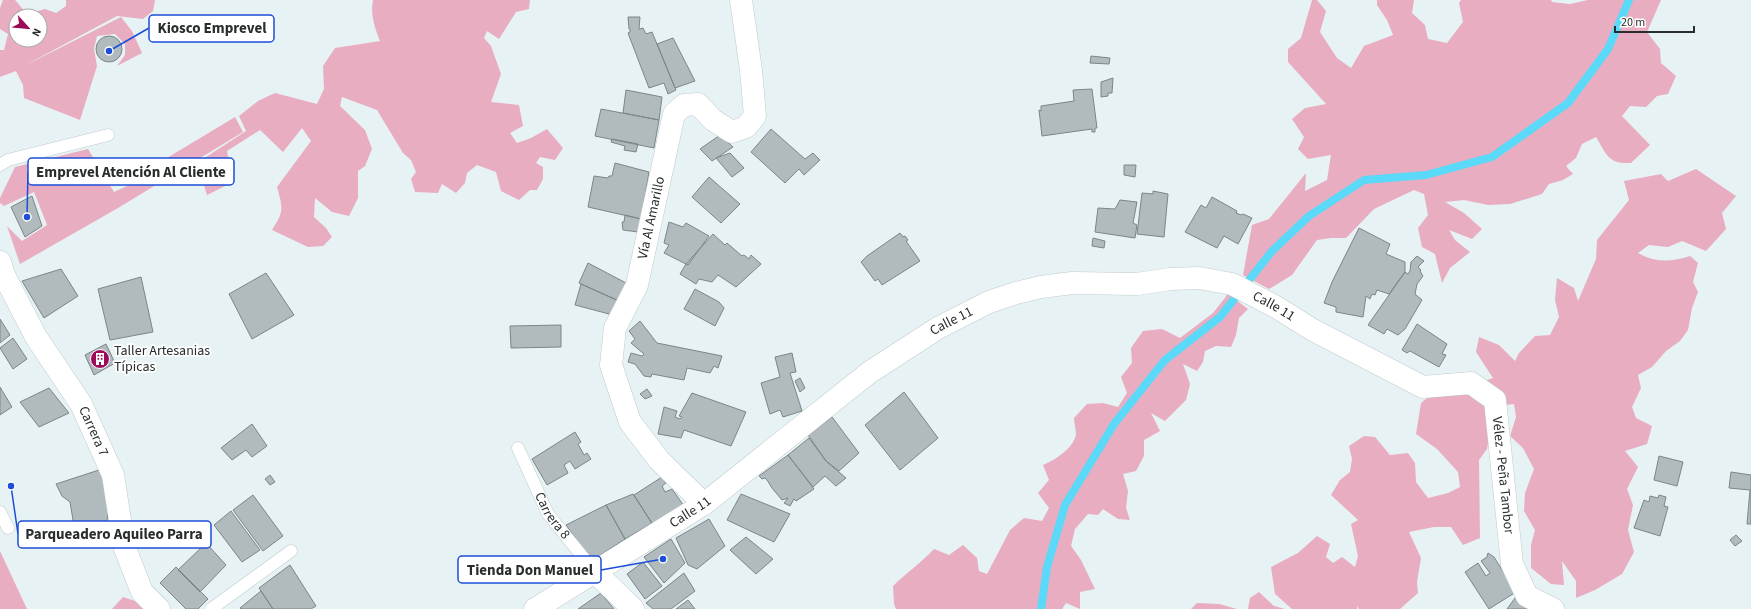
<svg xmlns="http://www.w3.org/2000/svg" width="1751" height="609" font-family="'Source Sans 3',sans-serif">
<rect width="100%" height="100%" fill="#e7f2f5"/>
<path fill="#e8adc0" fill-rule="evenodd" d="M3 0H15L27 14 45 9 56 13 66 6V0H155L153 11 143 19 117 16 22 67 121 17 132 31 142 53 117 66 125 55V44L115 34 97 36 94 49 97 66 80 120 24 98 23 85 16 71 0 77V50H4L8 34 0 29V8ZM16 16H40V40H16Z
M373 0H530L529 9 516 12 499 39 487 31 484 38 491 46 501 74 491 102 519 105 523 126 510 133 517 143 531 138 547 129 563 148 555 160 540 157 536 163 543 167V179L537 190H530L519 200 501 191 496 172 477 165 467 173 465 183 456 193 442 184 438 193 415 192 411 179 416 172 411 160 403 153 377 110 342 97 340 106 365 130 372 149 365 166 358 171V198L349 216 332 212 315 198 314 217 326 228 332 237 323 246 308 247 272 230C284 212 283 208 277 187L311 141 302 128 283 152 260 130 227 151 233 182 207 195 197 163 246 131 239 116 258 101 275 93 317 104 324 89 323 66 335 48 380 41C375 28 370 15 373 0Z
M1312 0H1317L1326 11 1320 32 1337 58 1351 68 1364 46 1393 35 1387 20 1377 5V0H1414L1412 13 1425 25 1428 39 1447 43 1463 22 1459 3 1461 0H1551L1552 2 1570 4 1588 0H1661L1647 32 1660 49 1661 63 1676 76 1668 94 1657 96 1646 107 1630 106 1622 116 1650 145 1631 163C1608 164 1607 155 1596 137L1582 144 1576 158 1566 166 1573 174 1563 180 1549 184 1542 194 1510 204 1488 205 1464 200 1445 202 1464 213 1482 229 1472 239 1449 230 1455 240 1470 252 1450 268 1442 283 1435 254 1422 247 1418 228 1428 215 1424 194 1414 190 1374 209 1346 238H1331L1317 240 1292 275 1269 289 1243 275 1252 225 1269 219 1306 173 1305 191 1327 180 1331 155 1308 159 1298 149 1304 137 1292 119 1305 108 1326 104 1288 62V49L1301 38Z
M235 117 243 132 118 208 20 264 7 226 22 241 47 225 34 192 4 206 0 203V198L15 167 88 149 114 192 153 174 162 161Z
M1696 169 1736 196 1722 213 1726 229 1706 251 1682 241 1668 247 1649 245 1638 253C1655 263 1672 262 1690 256L1698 263 1693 282 1698 292 1692 308 1688 330 1680 341 1666 351 1652 367 1638 375 1641 388 1632 407 1636 418 1652 426 1647 444 1625 451 1638 467 1627 489 1633 505 1628 530 1634 552 1622 574 1595 590 1576 598V581L1562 561 1564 585 1551 584 1531 568V545L1535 530 1524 511 1525 493 1534 469 1523 448 1510 436 1516 417 1514 404 1498 406 1491 425 1487 449 1479 460 1480 538 1463 545 1451 527H1434L1409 532 1421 558 1417 582 1418 593 1400 609H1359L1357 606V609H1292L1275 594 1271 567 1298 553 1317 536 1330 544 1326 557 1333 563 1342 557 1355 567 1358 556 1351 524 1358 520 1331 495 1340 480 1350 472 1352 459 1349 446 1364 436 1375 437 1390 455 1408 453 1415 463 1416 482 1428 498 1448 493 1460 487 1458 472 1437 449 1416 434 1421 403 1431 395 1463 388 1493 378 1476 352 1479 337 1499 345 1515 361 1519 353 1535 336 1550 335 1559 317 1555 300 1557 278 1574 288 1578 301 1596 259 1597 240 1629 200 1624 181 1661 174 1668 181Z
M1228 294 1248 309 1239 318 1236 335 1231 347 1216 346 1205 351 1203 362 1197 371 1183 364 1190 384 1186 400 1165 421 1151 413 1160 431 1144 440V456L1136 471 1123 474 1128 491 1126 508 1130 520 1118 519 1103 509 1098 515 1088 514 1075 529 1071 546 1081 560 1095 589 1080 592V609L1066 603 1062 609H896L894 604 893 586C906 573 921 563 934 549L949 555 963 545 977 558 979 571 987 574 1010 530 1024 518 1042 521 1049 508 1038 493 1049 480 1043 465C1055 460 1074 448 1076 434 1076 429 1074 423 1074 418L1087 404 1103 403 1118 407 1127 393 1121 377 1132 363 1131 348 1143 331 1162 329 1180 338 1213 313Z
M0 551 27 609H0Z
M1259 592 1274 606 1285 609H1248L1250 598Z
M123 597 135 601 146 609H112Z
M1197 603 1219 604 1237 609H1191Z"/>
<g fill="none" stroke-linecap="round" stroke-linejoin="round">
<path stroke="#5ad9f8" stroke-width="8" d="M1041 609 1047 567 1065 505 1114 424 1165 360 1220 317 1272 251 1309 216 1364 180 1426 175 1492 157 1568 103 1608 49 1629 0"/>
</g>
<path fill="#b1bbbe" stroke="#7c8588" d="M628 17H640L639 29 643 28 646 34 652 32 676 90 668 94 664 83 649 88 628 33 630 32V29H629Z
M96 49a13 13 0 1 1 26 0a13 13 0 1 1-26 0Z
M673 38 695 81 675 88 657 44Z
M1091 56 1110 58 1109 64 1090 63Z
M1113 78 1112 93H1108V96L1101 97V82Z
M1092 89 1097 128H1095V132H1092V129L1042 136 1039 110 1041 111V106L1074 101 1073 90Z
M626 90 662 97 659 120 623 113Z
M601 109 659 120 654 148 595 136Z
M771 129 805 159 813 153 820 160 804 175 799 169 785 183 751 152Z
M720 135 733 147 712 161 700 149Z
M612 139 638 144 636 152 624 150 625 146 611 142Z
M730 153 744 168 732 177 716 158Z
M615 163 649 172 641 219 588 207 594 176 608 178 609 176H612Z
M1124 165H1136L1135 177 1124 175Z
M709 177 740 204 721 223 692 197Z
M1153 191 1168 194 1164 237 1137 234 1142 193 1153 194Z
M32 196 42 226 25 237 11 207Z
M1212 197 1237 211 1236 213 1241 215 1243 214 1252 218 1238 244 1224 236 1217 248 1185 232 1201 205 1206 208Z
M1120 200 1137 202 1133 223 1137 225 1135 238 1095 232 1098 208 1115 209Z
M625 215 641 219 638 232 623 230 622 222H624Z
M669 222 683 227 686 223 709 236 688 265 664 253 669 245 664 243Z
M1359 228 1390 244 1386 254 1405 262V272L1389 294 1377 290 1375 295 1372 294 1370 299 1366 296 1363 317 1336 312V307L1324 303 1332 282Z
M900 233 903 237 905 236 908 240 906 241 920 261 882 285 878 279 875 281 861 262 867 256Z
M713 234 725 245 727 243 742 256 744 255 749 259 751 255 761 264 736 287 718 275 712 282 699 279 696 284 680 274 686 264Z
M1093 238 1105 241 1104 248 1092 246Z
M1417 256 1424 261 1418 267 1421 270 1420 271 1423 276 1417 284 1415 294 1422 300 1405 329 1398 335 1387 329 1384 334 1368 325 1405 272 1408 274 1410 271 1411 262Z
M588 263 628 284 621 302 579 283Z
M61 269 78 296 44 318 22 281Z
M266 273 294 315 252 339 229 294Z
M141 277 153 332 110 340 98 289Z
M581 284 621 302 613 315 575 305Z
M695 289 719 302 724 308 715 326 684 309Z
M0 319 10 335 0 343Z
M640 321 657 343 722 356 718 368 714 366 710 373 687 368 684 380 652 374 651 377 644 376 635 364 628 362 631 353 642 356 644 354 631 343 635 339 629 331Z
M1417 324 1447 344 1442 354 1446 355 1439 367 1410 351 1407 353 1402 350Z
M561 325V347L511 348 510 326Z
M13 338 27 359 13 369 0 348Z
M106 344 115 363 94 375 85 355Z
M792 353 796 372 790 373 802 411 783 417 780 410 770 414 761 383 780 377 775 357Z
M800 378 805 388 800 392 795 381Z
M0 387 12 407 0 415Z
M49 388 69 413 39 427 20 402Z
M647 389 652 396 645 399 640 394Z
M904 392 938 438 900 470 865 425Z
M692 393 746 412 731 446 684 430 681 438 658 434 664 407 677 411 675 417 680 419 682 417 679 416Z
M832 417 859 453 839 471 826 461 808 435Z
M252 424 267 446 252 457 246 450 232 460 221 448Z
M575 432 581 442 578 444 584 455 587 453 591 459 575 469 570 461 564 465 568 473 547 485 532 459Z
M809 438 826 461 846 478 836 486 825 476 813 487 788 455Z
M788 455 814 489 796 501 794 499 790 506 784 503 788 498 782 500 772 488 767 480 765 478 762 479 759 476Z
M1659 456 1683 462 1677 486 1654 480Z
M99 470 110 492 107 521 74 526 70 502 62 496 56 484Z
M1731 472 1751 475V524H1747L1750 490 1729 488Z
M270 475 275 482 270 485 265 479Z
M662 477 666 483 662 486 665 492 672 489 684 506 654 527 634 495Z
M633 494 652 523 625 539 606 505Z
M741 494 790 514 774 542 727 520Z
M253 495 283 536 263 551 233 510Z
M1659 495 1666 497 1664 506 1668 507 1660 536 1634 528 1644 500 1649 502 1650 496 1658 498Z
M606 505 625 539 591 561 566 525Z
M231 511 260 550 242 562 214 525Z
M709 519 725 546 697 569 688 565 676 538Z
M1736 535 1742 541 1735 546 1730 540Z
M746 537 773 559 756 574 730 550Z
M671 539 685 563 664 583 644 557Z
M206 543 226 565 200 592 178 570Z
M1488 553 1494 557 1516 592 1489 609 1465 572 1478 563 1486 576 1490 573 1481 561 1487 557Z
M643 562 662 586 645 599 627 574Z
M290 565 316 606 311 609H273L259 588Z
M176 567 208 599 198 609H186L160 583Z
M684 573 695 591 671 609H653L646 603Z
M261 591 273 609H241L240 608Z
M601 593 614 609H578Z
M1518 594 1539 609H1507Z
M688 600 695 609H676Z"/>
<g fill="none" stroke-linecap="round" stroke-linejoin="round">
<g stroke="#c0cbce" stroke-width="13">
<g id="lane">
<path d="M0 165 8 160 108 135"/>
<path id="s1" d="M518 448 548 514 595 572"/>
<path d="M0 512 8 528"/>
<path d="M211 609 291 551"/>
</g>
</g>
<g stroke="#c0cbce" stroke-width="23">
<g id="street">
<path id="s2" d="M0 262 4 275 36 337 81 404 113 475 124 546 142 592 159 609"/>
<path id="s3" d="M704 504 659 460 630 422 611 365 615 328 637 285 674 114 684 105 698 104 713 120 732 132 746 127 755 116 751 70 741 0"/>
<path d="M595 572 633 609"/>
<path id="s4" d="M535 609 704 504 870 372 938 328 989 302 1016 293 1041 287 1072 283 1137 284 1170 279 1199 278 1232 284 1276 307 1313 330 1423 387 1471 383 1495 400 1512 564 1527 596 1553 609"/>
</g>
</g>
<use href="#lane" stroke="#fff" stroke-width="12"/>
<use href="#street" stroke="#fff" stroke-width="22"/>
</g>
<defs>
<g id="building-disc" transform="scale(1)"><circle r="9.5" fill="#9d0a57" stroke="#fff"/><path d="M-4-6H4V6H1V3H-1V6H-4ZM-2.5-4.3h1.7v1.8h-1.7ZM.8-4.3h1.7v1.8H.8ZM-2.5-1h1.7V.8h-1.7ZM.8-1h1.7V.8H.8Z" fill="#fff"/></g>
</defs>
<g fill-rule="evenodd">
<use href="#building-disc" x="100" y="359"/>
</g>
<g text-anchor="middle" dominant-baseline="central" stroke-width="3.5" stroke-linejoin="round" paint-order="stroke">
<g font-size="14" fill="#292d2e" stroke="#fff">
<text stroke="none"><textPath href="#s3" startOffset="325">Vía Al Amarillo</textPath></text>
<text stroke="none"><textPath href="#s4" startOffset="843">Calle 11</textPath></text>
<text stroke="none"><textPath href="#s4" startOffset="507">Calle 11</textPath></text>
<text stroke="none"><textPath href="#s2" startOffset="194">Carrera 7</textPath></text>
<text stroke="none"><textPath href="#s4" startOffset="1166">Vélez - Peña Tambor</textPath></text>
<text stroke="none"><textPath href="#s4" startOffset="183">Calle 11</textPath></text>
<text stroke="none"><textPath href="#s1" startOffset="76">Carrera 8</textPath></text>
</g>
<g font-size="14" fill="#292d2e" stroke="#fff" text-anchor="start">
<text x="114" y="351">Taller Artesanias<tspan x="114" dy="16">Típicas</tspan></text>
</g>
</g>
<path fill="none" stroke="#1d4ed8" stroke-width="1.5" d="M109 51L149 28M27 217L28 172M11 486L18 534M663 559L601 570"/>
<g fill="#1d4ed8" stroke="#fff" stroke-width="1.5">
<circle cx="109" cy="51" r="4"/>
<circle cx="27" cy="217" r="4"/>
<circle cx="11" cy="486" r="4"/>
<circle cx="663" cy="559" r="4"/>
</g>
<g fill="#fff" stroke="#1d4ed8" stroke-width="1.5">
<rect x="149" y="15" width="125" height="27" rx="4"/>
<rect x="28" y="158" width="206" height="27" rx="4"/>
<rect x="18" y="521" width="193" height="27" rx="4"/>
<rect x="458" y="556" width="143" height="27" rx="4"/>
</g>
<g font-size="15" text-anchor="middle" font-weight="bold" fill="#292d2e">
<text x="212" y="33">Kiosco Emprevel</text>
<text x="131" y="177">Emprevel Atención Al Cliente</text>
<text x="114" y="539">Parqueadero Aquileo Parra</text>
<text x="530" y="575">Tienda Don Manuel</text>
</g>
<g transform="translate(28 28) rotate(117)"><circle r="19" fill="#ffffff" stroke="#a9abab"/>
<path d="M0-3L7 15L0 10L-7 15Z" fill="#9d0a57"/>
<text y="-6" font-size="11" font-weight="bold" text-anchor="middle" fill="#292d2e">N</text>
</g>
<path d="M1615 26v6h79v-6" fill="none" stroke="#292d2e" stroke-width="2"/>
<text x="1621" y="26" font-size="12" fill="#292d2e" stroke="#ffffff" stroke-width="3" paint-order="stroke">20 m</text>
</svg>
